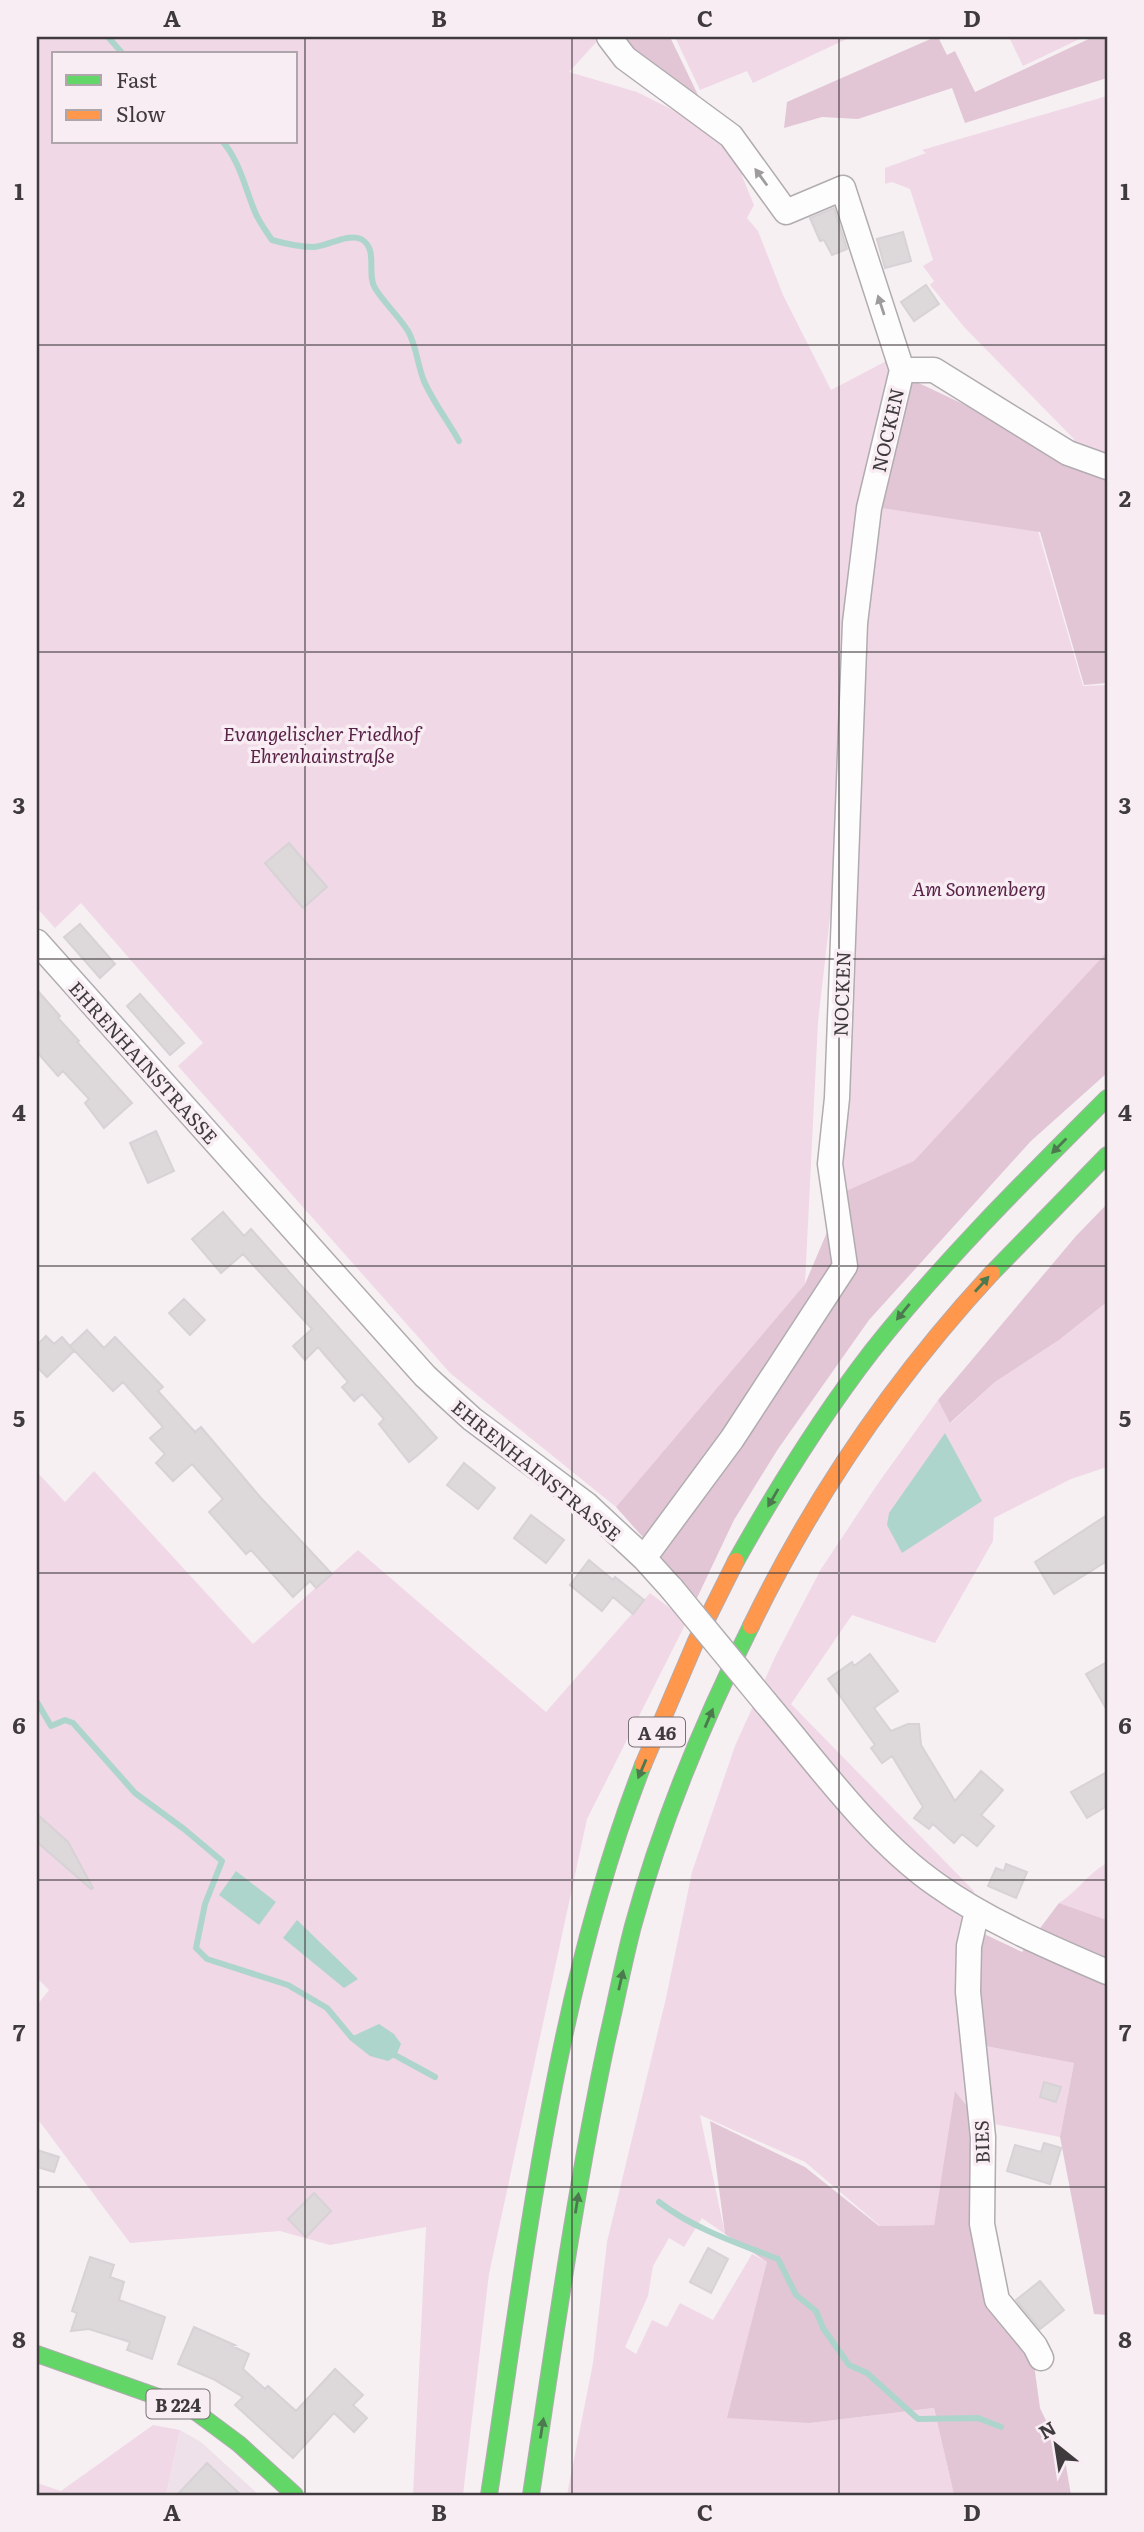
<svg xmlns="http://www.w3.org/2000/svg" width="1144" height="2532" font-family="Literata,serif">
<rect width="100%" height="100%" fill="#f6f0f3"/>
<path fill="#efe1e9" d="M180 2430 201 2442 259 2495H166Z"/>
<path fill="#f0d8e6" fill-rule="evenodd" d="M37 37H601L569 72 637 92 711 129 745 167 742 176 754 205 747 218 758 231 783 295 831 390 894 357 818 1022 805 1284 616 1507 450 1373 178 1066 203 1043 81 903 55 928 37 908ZM54 54H296V142H54Z
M675 37H851L753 83 747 71 700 90Z
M1009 37H1084L1023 66Z
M1107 96V456L1071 443 1074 439 965 328 930 285 934 281 923 266 933 260 910 189 892 182 885 184V168L926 153 922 150Z
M873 507 1038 531 1083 686 1107 685V953L915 1162 840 1195Z
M1107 1302V1467L1071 1479 994 1518 993 1541 935 1643 852 1615 791 1704 974 1891 964 1924 969 2043 1074 2063 1060 2137 989 2123 977 2118 956 2092 934 2225 880 2226 805 2162 700 2115 725 2234 702 2218 684 2247 669 2238 653 2266 648 2296 625 2347 636 2354 652 2320 667 2327 680 2303 713 2320 752 2254 767 2262 810 2423 934 2408 954 2495H567L593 2363 607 2242 666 1998 692 1872 735 1746 775 1657 821 1569 879 1482 938 1400 951 1423 995 1382 1059 1340Z
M94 1471 253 1644 358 1550 546 1712 650 1593 687 1621 587 1819 489 2274 463 2495H413L426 2227 330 2245 280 2231 130 2243 37 2118V2005L49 1990 37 1978V1472L65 1502Z
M1107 1863V1920L1059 1903C1077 1892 1088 1873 1107 1863Z
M153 2425 180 2430 166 2495H37V2483L61 2491Z"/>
<path fill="#e2c6d6" d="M601 37H670L698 95 601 39Z
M935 37H938L947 55 955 51 975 92 1093 37H1107V78L965 123 952 88 858 119 822 117 784 128 787 102Z
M908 378 1074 456 1107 475V683L1084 685 1040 532 874 507Z
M1107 952V1073L1031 1141 869 1320 778 1449 734 1520 697 1598 616 1507 805 1284 844 1192 914 1161Z
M1107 1204V1302L1059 1340 995 1382 950 1423 938 1400 1076 1236Z
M1059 1903 1107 1920V2315L1094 2314 1060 2137 1074 2063 980 2045V1932L1022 1952Z
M955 2091 977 2118 974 2228 1033 2357 1040 2408 1065 2460 1071 2495H954L934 2408 810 2423 727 2418 767 2262 725 2234 710 2121 805 2167 879 2226 934 2225Z"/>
<path fill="#aed5cc" d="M945 1433 982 1501 902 1553 887 1525 889 1513Z
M236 1871 276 1902 259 1925 219 1895Z
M297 1920 358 1979 344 1988 283 1938Z
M379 2024 394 2034 401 2044 396 2056 388 2061 370 2056 351 2041 353 2036Z"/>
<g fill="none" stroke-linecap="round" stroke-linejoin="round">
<path stroke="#aed5cc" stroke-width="6" d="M108 37 123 54
M223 142C240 162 245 188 255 212 259 222 266 231 272 240 286 244 300 247 314 247 328 246 348 233 361 239 379 249 366 274 375 288 384 303 398 315 408 331 417 347 417 364 424 381 433 402 448 421 459 441
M37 1702 51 1726 65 1720 73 1723 135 1793 184 1829 222 1861 205 1904 196 1948 207 1959 288 1985 327 2008 352 2038 358 2040
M391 2053 435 2077
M659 2202C694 2229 737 2243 778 2259L796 2295 816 2311 823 2328 849 2365 867 2373 918 2419 978 2418 1001 2427"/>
</g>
<path fill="#ddd8da" stroke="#d7d2d5" stroke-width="2" d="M834 208 847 249 832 255 824 240 820 241 810 218Z
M903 232 911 261 885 268 877 239Z
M926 285 939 304 914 321 901 302Z
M289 843 327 887 303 908 265 863Z
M80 924 115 964 100 978 64 937Z
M37 990 60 1016 58 1018 79 1041 77 1042 132 1103 104 1128 85 1103 89 1099 63 1071 58 1076 37 1052Z
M140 994 184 1043 170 1055 127 1006Z
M156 1131 174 1171 148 1183 130 1143Z
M223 1212 244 1236 251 1229 437 1438 418 1455 409 1462 379 1424 384 1419 362 1394 354 1401 342 1387 348 1382 318 1347 305 1360 293 1346 312 1329 243 1254 221 1273 192 1239Z
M184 1299 205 1320 190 1335 169 1313Z
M87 1330 104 1348 115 1337 163 1387 158 1391 195 1432 201 1427 261 1498 332 1574 316 1588 310 1581 293 1597 251 1550 246 1554 209 1512 223 1499 192 1464 173 1481 156 1463 165 1454 150 1438 163 1427 123 1382 113 1391 70 1346Z
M46 1336 54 1344 62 1337 74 1351 47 1377 37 1367V1345Z
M464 1463 495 1488 478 1509 447 1485Z
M531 1515 564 1540 546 1563 514 1538Z
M1107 1515V1561L1054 1594 1035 1562Z
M589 1560 613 1580 615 1577 644 1600 633 1614 613 1597 602 1611 570 1585Z
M870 1654 898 1691 874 1708 891 1731 908 1724H919L921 1745 955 1801 981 1771 1003 1790 981 1815 994 1826 977 1846 962 1834 954 1843 933 1824 929 1829 914 1818 923 1807 892 1756 882 1763 871 1748 875 1745 828 1679 852 1662 854 1666Z
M1107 1662V1710L1086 1674Z
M1107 1772V1806L1087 1818 1071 1792Z
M37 1814 68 1842 93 1888 91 1889 37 1842Z
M1006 1864 1027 1872 1016 1898 988 1886 996 1868 1004 1871Z
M1044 2082 1061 2087 1056 2102 1040 2097Z
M1044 2143 1061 2148 1050 2184 1007 2171 1015 2145 1041 2152Z
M37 2150 59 2157 54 2172 37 2167Z
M314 2193 331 2211 306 2237 288 2219Z
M708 2248 728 2259 711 2293 690 2282Z
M90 2257 114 2265 110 2277 124 2282 119 2300 165 2317 152 2359 127 2350 130 2342 89 2329 71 2331 77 2313 72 2311Z
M1040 2281 1064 2310 1040 2329 1016 2300Z
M194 2327 235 2345 232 2346 249 2354 243 2369 265 2389 268 2386 296 2411 335 2369 363 2395 353 2405 367 2418 354 2432 334 2413 293 2458 235 2405 243 2397 213 2379 178 2364Z
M207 2463 241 2495H177Z"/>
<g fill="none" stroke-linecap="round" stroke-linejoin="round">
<g stroke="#b1acaf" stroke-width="27">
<path id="street" d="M609 37 625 58 731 136 786 212 843 188 902 370 869 508 855 623 837 1098 830 1164 845 1266 732 1439 644 1558
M902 370H934L1068 453 1107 467
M37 942 425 1376 472 1419 586 1504 644 1558 672 1589
M766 1703C817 1763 872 1840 937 1885 989 1922 1049 1947 1107 1972
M977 1911 969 1946 968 1992 983 2137 982 2224 997 2300 1035 2346 1041 2358"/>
</g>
<g stroke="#b1acaf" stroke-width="18">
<path id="fast" d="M992 1273 1107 1155
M736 1561C777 1488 821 1417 872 1351 943 1261 1026 1179 1107 1098
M37 2354 192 2409 239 2444 295 2495
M489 2495C526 2255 554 1992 643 1765
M531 2495C554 2343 575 2191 607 2040 616 2002 623 1964 633 1926 661 1823 703 1722 751 1626"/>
</g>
<g stroke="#b1acaf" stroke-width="18">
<path id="slow" d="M751 1626C814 1496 894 1379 992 1273
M643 1765 696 1641 736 1561"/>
</g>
<use href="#street" stroke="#fefdfd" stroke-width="24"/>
<use href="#fast" stroke="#63d668" stroke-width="16"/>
<use href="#slow" stroke="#ff974d" stroke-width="16"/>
<g stroke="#b1acaf" stroke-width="27" stroke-linecap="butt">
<path id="street-bridge" d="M672 1589 766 1703"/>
</g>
<use href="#street-bridge" stroke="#fefdfd" stroke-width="24"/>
</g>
<defs><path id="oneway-solid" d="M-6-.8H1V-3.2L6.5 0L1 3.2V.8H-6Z" transform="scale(1.75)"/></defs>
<g fill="#9e9c9d">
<use href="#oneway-solid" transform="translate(761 177) rotate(-126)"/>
<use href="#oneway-solid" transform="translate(881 305) rotate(-108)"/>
</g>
<g fill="#4d794e">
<use href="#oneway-solid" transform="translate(1059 1146) rotate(135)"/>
<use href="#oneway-solid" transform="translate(982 1284) rotate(-48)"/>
<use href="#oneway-solid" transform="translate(903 1312) rotate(129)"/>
<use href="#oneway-solid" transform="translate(773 1498) rotate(120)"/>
<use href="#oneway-solid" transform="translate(709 1718) rotate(-67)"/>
<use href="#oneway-solid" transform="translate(642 1769) rotate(113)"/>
<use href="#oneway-solid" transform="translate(621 1980) rotate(-77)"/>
<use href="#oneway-solid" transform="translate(577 2203) rotate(-81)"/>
<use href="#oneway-solid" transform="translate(542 2428) rotate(-81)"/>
</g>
<path fill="none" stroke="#3f3b3d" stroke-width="2" stroke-opacity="0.55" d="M305 37V2495M572 37V2495M839 37V2495M37 345H1107M37 652H1107M37 959H1107M37 1266H1107M37 1573H1107M37 1880H1107M37 2187H1107"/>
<g text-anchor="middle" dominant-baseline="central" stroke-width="7" stroke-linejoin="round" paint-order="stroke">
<g fill="#f9edf4" stroke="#777074" stroke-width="2">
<rect x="629" y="1717.5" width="56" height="29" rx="5"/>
<rect x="146.5" y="2389.5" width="63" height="29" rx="5"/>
</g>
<g font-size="18" font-weight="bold" fill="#3f3b3d">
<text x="657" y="1732">A 46</text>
<text x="178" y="2404">B 224</text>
</g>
<g font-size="19" fill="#3f3b3d" stroke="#f9edf4">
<text transform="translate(887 430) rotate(-77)">NOCKEN</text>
<text transform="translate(841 994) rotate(-88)">NOCKEN</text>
<text transform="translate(144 1062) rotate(48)">EHRENHAINSTRASSE</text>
<text transform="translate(537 1470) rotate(39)">EHRENHAINSTRASSE</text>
<text transform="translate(981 2142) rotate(-92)">BIES</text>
</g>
<g font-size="19" font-style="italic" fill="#592247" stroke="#f9edf4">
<text x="322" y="733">Evangelischer Friedhof<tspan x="322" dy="22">Ehrenhainstraße</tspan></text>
<text x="979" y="888">Am Sonnenberg</text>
</g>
</g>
<rect width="1144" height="2532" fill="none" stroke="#f9edf4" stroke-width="77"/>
<rect x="52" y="52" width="245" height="91" fill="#f9edf4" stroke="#afa6ab" stroke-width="2"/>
<rect x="66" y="75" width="35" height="10" fill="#63d668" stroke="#afa6ab" stroke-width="2"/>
<text x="116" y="88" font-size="21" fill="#3f3b3d">Fast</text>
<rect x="66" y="110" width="35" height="10" fill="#ff974d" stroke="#afa6ab" stroke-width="2"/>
<text x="116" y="122" font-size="21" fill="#3f3b3d">Slow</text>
<g transform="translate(1056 2445) rotate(330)" stroke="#f9edf4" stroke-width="5" paint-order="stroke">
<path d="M0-5L12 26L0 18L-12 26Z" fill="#3f3b3d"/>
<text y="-10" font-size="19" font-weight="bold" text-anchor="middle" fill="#3f3b3d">N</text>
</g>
<rect x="38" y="38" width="1068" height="2456" fill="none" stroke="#3f3b3d" stroke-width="2.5"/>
<g font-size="23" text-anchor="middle" font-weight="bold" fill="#3f3b3d">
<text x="172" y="27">A</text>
<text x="439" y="27">B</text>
<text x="705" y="27">C</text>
<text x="972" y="27">D</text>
<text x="19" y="200">1</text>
<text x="1125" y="200">1</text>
<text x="19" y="507">2</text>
<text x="1125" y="507">2</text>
<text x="19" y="814">3</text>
<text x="1125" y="814">3</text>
<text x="19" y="1121">4</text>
<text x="1125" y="1121">4</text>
<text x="19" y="1427">5</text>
<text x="1125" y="1427">5</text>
<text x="19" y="1734">6</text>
<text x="1125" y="1734">6</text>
<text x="19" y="2041">7</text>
<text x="1125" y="2041">7</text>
<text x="19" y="2348">8</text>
<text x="1125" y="2348">8</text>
<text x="172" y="2521">A</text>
<text x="439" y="2521">B</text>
<text x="705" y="2521">C</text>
<text x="972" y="2521">D</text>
</g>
</svg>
